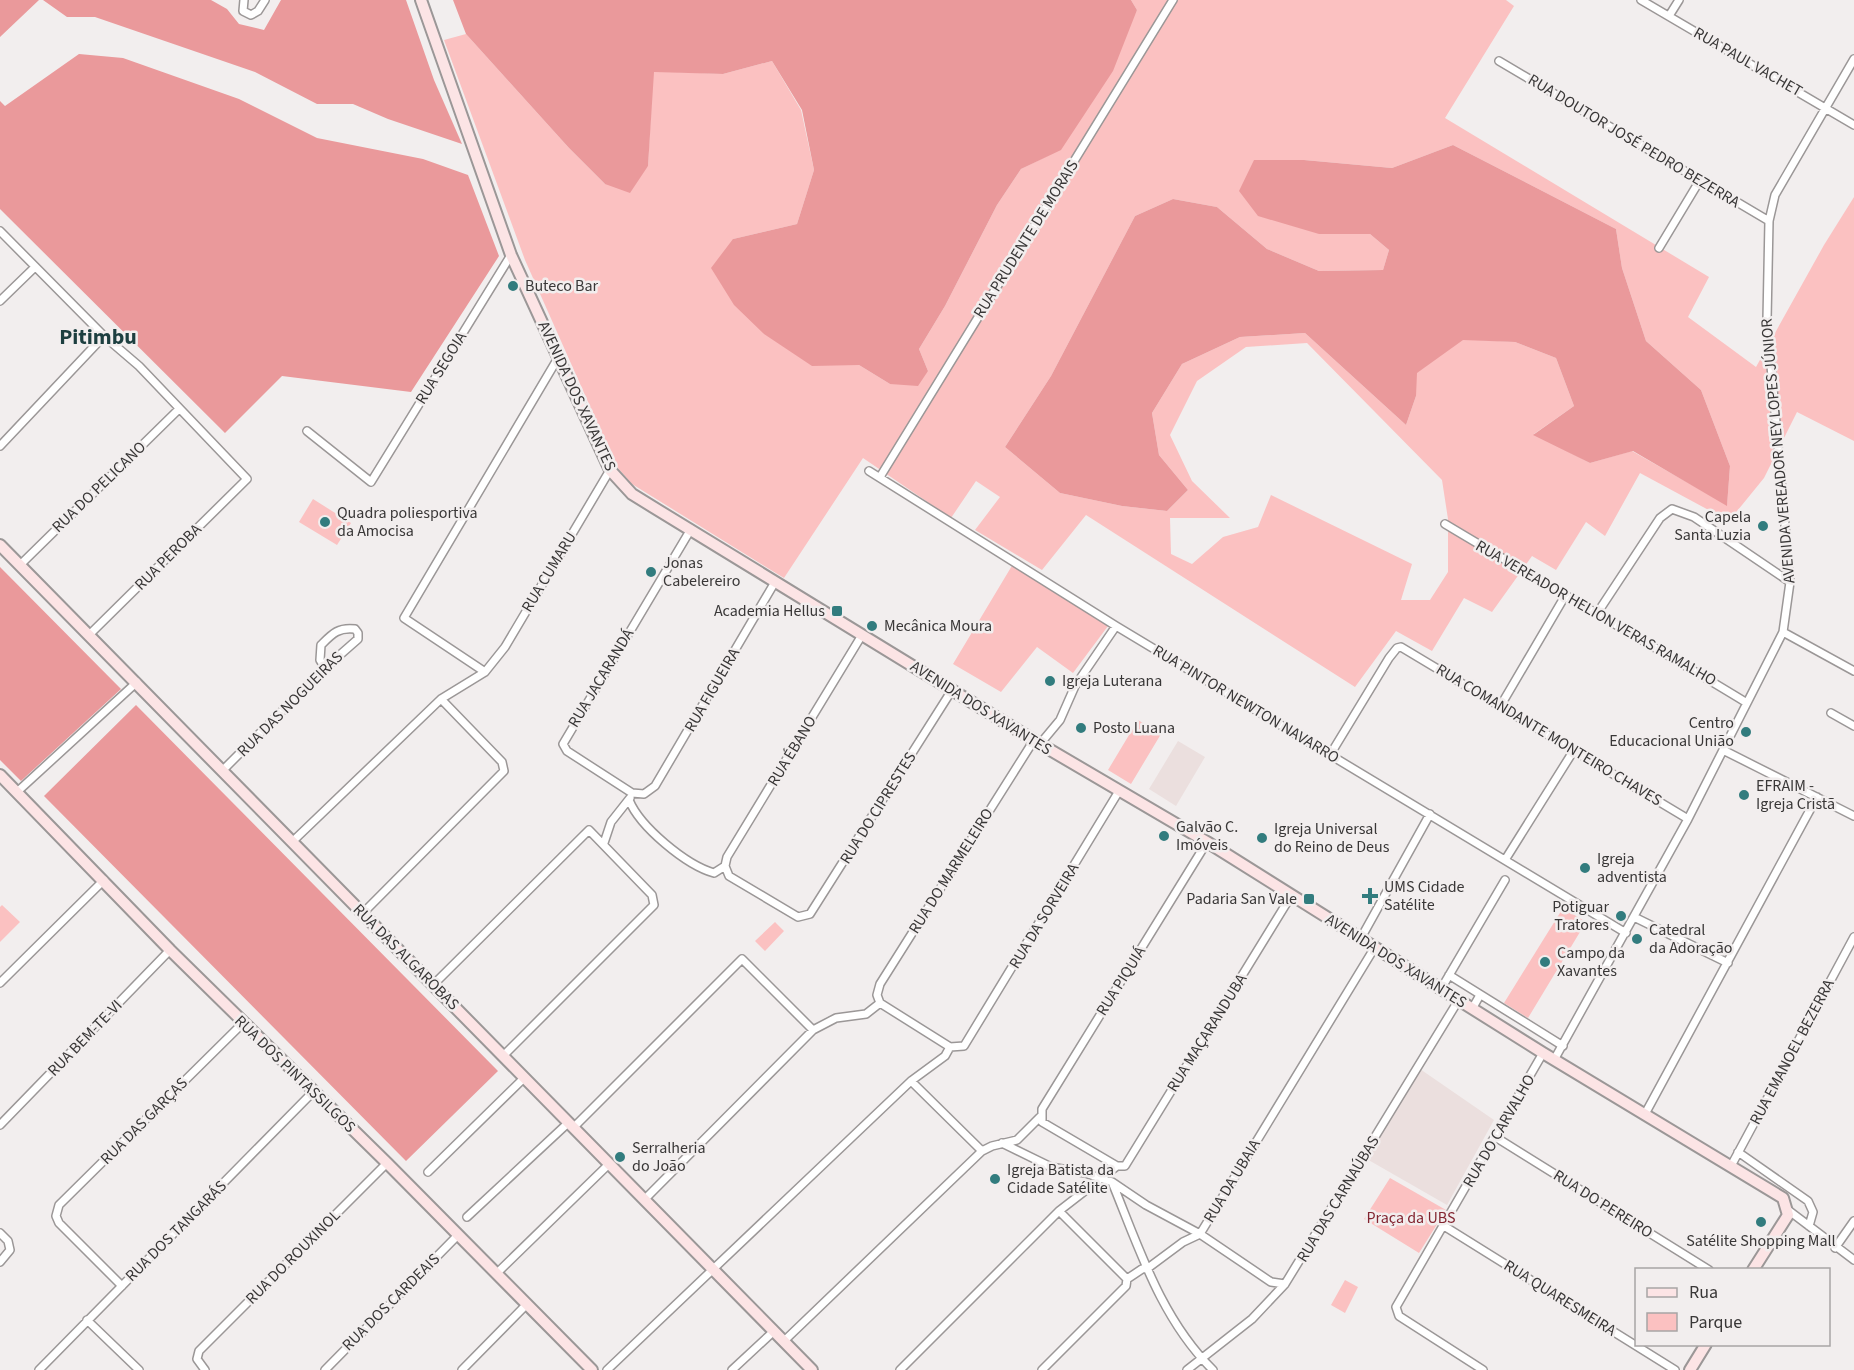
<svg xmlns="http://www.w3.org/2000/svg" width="1854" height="1370" font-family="'Source Sans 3',sans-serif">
<rect width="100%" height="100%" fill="#f2eeee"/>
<path fill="#ebdfde" d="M1178 741 1205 757 1176 806 1149 789Z
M1420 1069 1494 1120 1447 1205 1365 1158Z"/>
<path fill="#fbc1c1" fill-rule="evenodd" d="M1131 0H1506L1514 6 1445 118 1709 277 1688 317 1756 367 1824 245 1854 197V441L1797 412 1764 478 1729 521 1640 473 1605 536 1586 522 1556 570 1532 556 1492 612 1464 598 1432 651 1396 631 1355 687 1086 515 1042 570 975 530 1000 497 976 481 951 518 863 458 784 578 632 484 617 467 525 260 444 40 466 34 569 148 605 184 648 166 653 71 723 74 772 61 801 110 814 170 797 224 733 239 839 364 859 365 890 384 928 371 919 349 945 306 997 205 1021 169 1061 149 1137 10ZM1453 145 1616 229 1622 268 1646 341 1701 390 1730 466 1727 505 1632 451 1590 463 1534 434 1574 406 1556 358 1515 342 1463 339 1416 373V396L1406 425 1305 333 1240 337 1182 364 1152 413 1159 455 1188 490 1167 511 1122 506 1060 493 1005 447 1051 376 1135 216 1173 199 1217 207 1267 249 1319 271 1383 270 1389 250 1370 234H1319L1304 160 1392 168ZM1307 343 1442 480 1448 519V572L1430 600H1401L1412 564 1271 495 1258 527 1223 537 1192 564 1171 554 1170 518H1230L1192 481 1170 435 1197 381 1246 347Z
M313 499 351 523 337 545 299 522Z
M1013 564 1108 626 1073 673 1037 647 1001 692 953 664Z
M1138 720 1161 734 1131 784 1108 770Z
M2 905 20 922 0 942V907Z
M1563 908 1586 922 1528 1018 1504 1003Z
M775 922 784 931 765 951 755 941Z
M1390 1178 1446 1210 1419 1253 1364 1219Z
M1345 1280 1358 1287 1345 1313 1331 1305Z"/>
<path fill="#ea999b" d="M0 0H39L0 37Z
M43 0H211L227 9 239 24 264 30 281 0H406L434 80 462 144 388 119 353 104H317L255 72 95 17H67Z
M453 0H1131L1137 10 1113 71 1061 150 1021 169 997 205 945 306 919 349 928 371 918 386 890 384 859 365 812 366 764 334 734 305 711 268 733 239 797 224 814 170 802 110 772 61 723 74 654 72 648 166 630 193 605 184 569 148 466 34Z
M79 54 123 58 239 99 317 138 423 159 468 175 499 256 411 392 282 376 225 433 0 209V101L5 106Z
M1453 145 1616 229 1622 268 1646 341 1701 390 1730 466 1727 506 1633 451 1590 463 1533 435 1574 406 1556 358 1515 342 1463 340 1417 373 1416 396 1406 425 1305 333 1240 337 1182 364 1152 413 1159 455 1188 490 1167 511 1122 506 1060 493 1005 447 1051 376 1135 216 1173 199 1217 207 1267 249 1319 271 1383 270 1389 250 1370 234H1319L1258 216 1239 191 1254 160H1304L1392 168Z
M0 567 121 689 21 781 0 760Z
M136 705 498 1071 406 1161 44 796Z"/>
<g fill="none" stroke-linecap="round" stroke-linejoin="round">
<g stroke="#9b9797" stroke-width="10">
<path id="street" d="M244 0 243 11 251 15 258 11 265 0
M1641 0 1854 125
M1669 16 1679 0
M1499 61 1769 221
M0 231 104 336 139 366 247 479 89 635
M1659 248 1700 180
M0 301 35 267
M307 431 371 482 511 255
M0 446 104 336
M869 471 1116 626 1626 933
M880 477 1173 0
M1445 524C1545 584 1647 642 1747 703
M691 529 563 744 567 751 632 793 644 794 655 786 775 582
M20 565 178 410
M1598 612 1660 518 1672 509 1694 517 1790 582
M1783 632 1854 671
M862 635 727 857 725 866 729 876 798 917 810 914 952 690
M485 672 404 618 558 358
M1501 705 1565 596
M1831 713 1854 726
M1040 744 1060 720 1075 686 1116 626
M1723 750 1854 816
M1330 755 1389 658 1397 648 1401 647 1688 819
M223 770 325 668 358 639V633L355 629C338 627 332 634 321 645L320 660 325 668
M17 792 137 682
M629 800C640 827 686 865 714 873L725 866
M292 842 441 699 485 672 505 647 610 470
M1207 842 1042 1109V1122L1117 1166H1125L1291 896
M604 843 611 822 630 798
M1505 860 1574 750
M362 914 504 771 502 762 441 699
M1634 917 1728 963
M1361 938 1430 814
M1449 975 1563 1046
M0 983 104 880
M434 984 589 830 652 895 654 905 503 1056
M1441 989 1505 880
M880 1003 950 1047 964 1046 1119 791
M880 1003 877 995 880 984 1034 740
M1472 1009 1480 995
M1554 1060 1688 819 1783 632 1790 582 1767 320 1769 221 1775 195 1854 59
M911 1081 982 1151
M1645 1114 1817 797
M0 1125 170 950
M573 1128 742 959 813 1030
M1497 1138 1709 1270
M1002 1143 1051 1167 1085 1173 1112 1182 1146 1205 1200 1234 1271 1282 1285 1284
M1738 1152 1808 1201 1813 1212 1809 1226
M1731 1166 1854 937
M428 1172 524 1078
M1112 1182C1139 1248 1161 1319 1213 1370
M645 1199 813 1030 836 1018 866 1014 880 1003
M1788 1210 1854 1260
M1059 1211 1127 1279
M467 1217 568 1123
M1444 1226 1675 1370
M0 1233 8 1241 10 1250 0 1262
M1835 1248 1854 1221
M496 1274 609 1164
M122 1286 59 1223 56 1216 59 1205 243 1023
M87 1320 139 1370
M784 1341 982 1151 992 1146 1017 1140 1040 1117
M39 1370 313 1092
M205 1370 197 1359 199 1351 387 1163
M325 1370 458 1235
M462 1370 526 1305
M607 1370 911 1081 945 1056 950 1047
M732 1370 774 1331
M900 1370 1059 1211 1117 1166
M1042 1370 1126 1286 1127 1279 1142 1269 1148 1268 1183 1242 1200 1234 1375 947
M1187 1370 1252 1319 1285 1284 1458 1001
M1483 1370 1399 1316 1396 1307 1543 1053"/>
</g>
<g stroke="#9b9797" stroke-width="14">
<path id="secondary" d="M421 0 511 255 610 470 632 494 653 507 1040 744 1207 842 1543 1053 1783 1198 1788 1215 1753 1270
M0 545 812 1370
M0 775 170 950 387 1163 592 1370
M1690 1370 1706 1344"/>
</g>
<use href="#street" stroke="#fff" stroke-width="7"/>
<use href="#secondary" stroke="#fce4e5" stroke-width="10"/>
</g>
<g fill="#327c7e" stroke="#f2eeee" stroke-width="2">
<circle cx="513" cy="286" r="6"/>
<circle cx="325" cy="522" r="6"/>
<circle cx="1763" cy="526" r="6"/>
<circle cx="651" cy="572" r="6"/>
<rect x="831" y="605" width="12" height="12" rx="3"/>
<circle cx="872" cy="626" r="6"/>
<circle cx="1050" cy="681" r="6"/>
<circle cx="1081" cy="728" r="6"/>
<circle cx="1746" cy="732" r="6"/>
<circle cx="1744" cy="795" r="6"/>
<circle cx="1164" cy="836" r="6"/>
<circle cx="1262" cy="838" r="6"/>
<circle cx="1585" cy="868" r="6"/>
<path d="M1367 887h6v6h6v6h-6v6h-6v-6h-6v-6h6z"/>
<rect x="1303" y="893" width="12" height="12" rx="3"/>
<circle cx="1621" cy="916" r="6"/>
<circle cx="1637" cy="939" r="6"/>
<circle cx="1545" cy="962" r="6"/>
<circle cx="620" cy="1157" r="6"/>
<circle cx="995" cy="1179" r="6"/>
<circle cx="1761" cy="1222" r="6"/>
</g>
<g text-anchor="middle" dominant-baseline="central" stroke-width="5" stroke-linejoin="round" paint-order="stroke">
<g font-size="16" fill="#393737" stroke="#f2eeee">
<text transform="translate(1748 62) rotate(30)">RUA PAUL VACHET</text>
<text transform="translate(1634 141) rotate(31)">RUA DOUTOR JOSÉ PEDRO BEZERRA</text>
<text transform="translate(1026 239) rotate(-58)">RUA PRUDENTE DE MORAIS</text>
<text transform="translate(441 368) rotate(-58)">RUA SEGOIA</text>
<text transform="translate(577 396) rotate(65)">AVENIDA DOS XAVANTES</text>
<text transform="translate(1778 451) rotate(-95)">AVENIDA VEREADOR NEY LOPES JÚNIOR</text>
<text transform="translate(99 487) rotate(-44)">RUA DO PELICANO</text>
<text transform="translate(168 557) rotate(-45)">RUA PEROBA</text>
<text transform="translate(549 572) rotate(-59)">RUA CUMARU</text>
<text transform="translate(1596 613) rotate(30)">RUA VEREADOR HELION VERAS RAMALHO</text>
<text transform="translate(601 678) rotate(-59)">RUA JACARANDÁ</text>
<text transform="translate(712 690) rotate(-60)">RUA FIGUEIRA</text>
<text transform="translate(290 704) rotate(-45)">RUA DAS NOGUEIRAS</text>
<text transform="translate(1246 704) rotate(31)">RUA PINTOR NEWTON NAVARRO</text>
<text transform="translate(981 708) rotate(32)">AVENIDA DOS XAVANTES</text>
<text transform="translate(1549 735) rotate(31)">RUA COMANDANTE MONTEIRO CHAVES</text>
<text transform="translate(792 751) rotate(-59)">RUA ÉBANO</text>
<text transform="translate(878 808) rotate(-58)">RUA DO CIPRESTES</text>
<text transform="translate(951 871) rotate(-58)">RUA DO MARMELEIRO</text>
<text transform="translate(1044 916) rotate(-59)">RUA DA SORVEIRA</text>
<text transform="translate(406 957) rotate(45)">RUA DAS ALGAROBAS</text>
<text transform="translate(1396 961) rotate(32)">AVENIDA DOS XAVANTES</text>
<text transform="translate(1121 981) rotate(-58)">RUA PIQUIÁ</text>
<text transform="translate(1207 1033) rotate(-58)">RUA MAÇARANDUBA</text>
<text transform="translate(85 1038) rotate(-46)">RUA BEM-TE-VI</text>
<text transform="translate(1792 1052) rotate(-62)">RUA EMANOEL BEZERRA</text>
<text transform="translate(295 1074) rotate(44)">RUA DOS PINTASSILGOS</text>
<text transform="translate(144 1121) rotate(-45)">RUA DAS GARÇAS</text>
<text transform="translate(1499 1131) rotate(-60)">RUA DO CARVALHO</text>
<text transform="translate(1232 1181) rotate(-59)">RUA DA UBAIA</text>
<text transform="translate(1338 1199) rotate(-59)">RUA DAS CARNAÚBAS</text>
<text transform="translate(1603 1204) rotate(32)">RUA DO PEREIRO</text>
<text transform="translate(176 1231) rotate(-45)">RUA DOS TANGARÁS</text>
<text transform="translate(293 1257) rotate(-45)">RUA DO ROUXINOL</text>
<text transform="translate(1560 1298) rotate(32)">RUA QUARESMEIRA</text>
<text transform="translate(391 1302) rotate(-45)">RUA DOS CARDEAIS</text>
</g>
<g font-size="16" fill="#393737" stroke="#f2eeee" text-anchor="start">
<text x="525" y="286">Buteco Bar</text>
<text x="337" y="513">Quadra poliesportiva<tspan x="337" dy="18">da Amocisa</tspan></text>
<text x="1751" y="517" text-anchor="end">Capela<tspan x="1751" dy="18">Santa Luzia</tspan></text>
<text x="663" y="563">Jonas<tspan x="663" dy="18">Cabelereiro</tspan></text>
<text x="825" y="611" text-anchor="end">Academia Hellus</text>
<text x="884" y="626">Mecânica Moura</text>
<text x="1062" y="681">Igreja Luterana</text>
<text x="1734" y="723" text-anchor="end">Centro<tspan x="1734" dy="18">Educacional União</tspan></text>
<text x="1093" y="728">Posto Luana</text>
<text x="1756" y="786">EFRAIM -<tspan x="1756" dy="18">Igreja Cristã</tspan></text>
<text x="1176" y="827">Galvão C.<tspan x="1176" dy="18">Imóveis</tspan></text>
<text x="1274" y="829">Igreja Universal<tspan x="1274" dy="18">do Reino de Deus</tspan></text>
<text x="1597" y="859">Igreja<tspan x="1597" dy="18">adventista</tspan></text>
<text x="1384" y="887">UMS Cidade<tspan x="1384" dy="18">Satélite</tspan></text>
<text x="1297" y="899" text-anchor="end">Padaria San Vale</text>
<text x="1609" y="907" text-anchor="end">Potiguar<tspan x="1609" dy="18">Tratores</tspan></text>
<text x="1649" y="930">Catedral<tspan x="1649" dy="18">da Adoração</tspan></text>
<text x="1557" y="953">Campo da<tspan x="1557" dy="18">Xavantes</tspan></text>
<text x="632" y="1148">Serralheria<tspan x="632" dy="18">do João</tspan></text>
<text x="1007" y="1170">Igreja Batista da<tspan x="1007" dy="18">Cidade Satélite</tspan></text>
<text x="1761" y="1241" text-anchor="middle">Satélite Shopping Mall</text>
</g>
<g font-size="16" fill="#822430" stroke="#f2eeee">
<text x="1411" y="1218">Praça da UBS</text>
</g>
<g font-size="22" font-weight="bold" fill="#1d3f40" stroke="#f2eeee">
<text x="98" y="337">Pitimbu</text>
</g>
</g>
<rect x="1635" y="1268" width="195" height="78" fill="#f2eeee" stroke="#a8a5a5" stroke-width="1.5"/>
<rect x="1647" y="1288" width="30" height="9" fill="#fce4e5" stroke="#a8a5a5" stroke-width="1.5"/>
<text x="1689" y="1298" font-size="18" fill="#393737">Rua</text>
<rect x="1647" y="1313" width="30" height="18" fill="#fbc1c1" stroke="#a8a5a5" stroke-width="1.5"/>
<text x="1689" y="1328" font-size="18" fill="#393737">Parque</text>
</svg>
